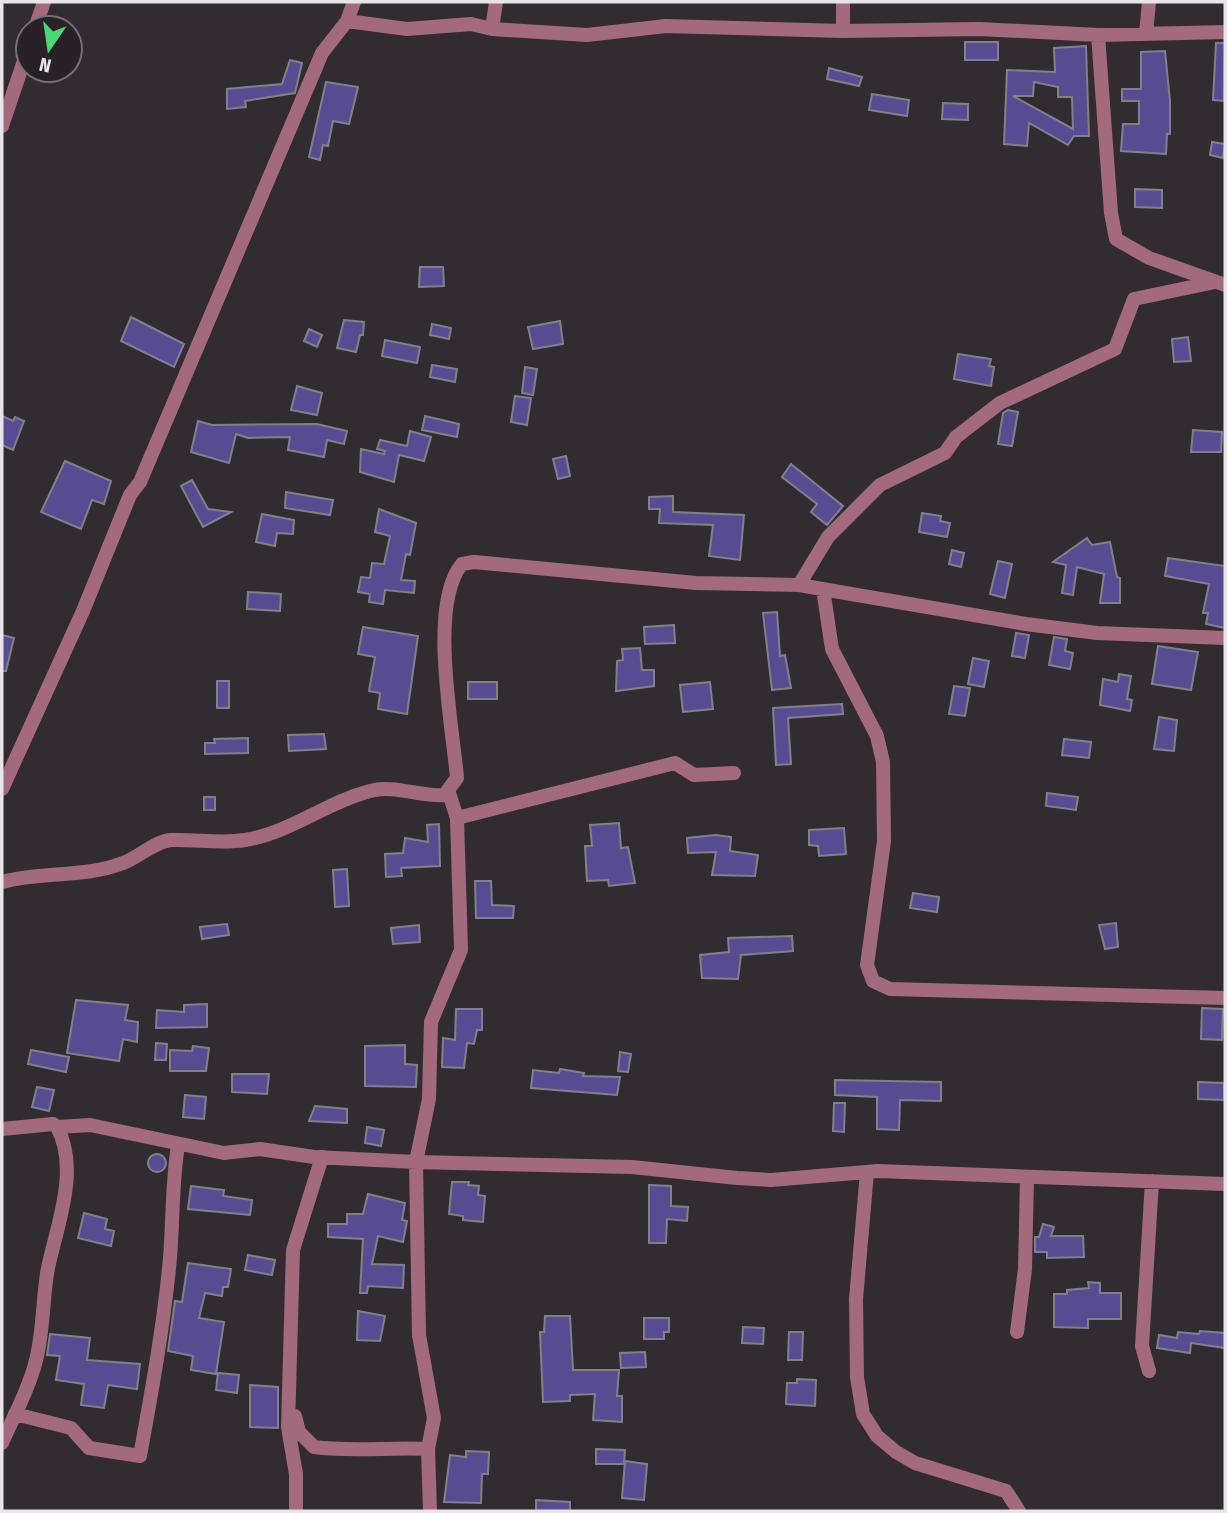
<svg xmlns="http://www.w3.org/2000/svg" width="1227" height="1513" font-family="'Fira Sans Condensed',sans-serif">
<rect width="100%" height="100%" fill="#322c32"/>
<path fill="#574c91" stroke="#81808a" stroke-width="2" fill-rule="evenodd" d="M965 42H998V60H965Z
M1216 43H1225L1224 101 1213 100Z
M1086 46 1089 136H1074L1068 145 1029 123 1027 146 1004 144 1007 70 1055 72 1054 48ZM1034 82 1058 87V97H1072L1073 129 1013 96H1033Z
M1165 51 1170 101V134H1167L1166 154 1121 151 1123 124H1139V101H1122V89H1141V52Z
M290 60 302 63 295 93 245 101 246 107 227 109V89L282 84Z
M829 68 862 77 859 86 827 79Z
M326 82 358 87 349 124 333 121 328 146 323 145 320 160 309 157Z
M872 94 909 100 907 116 869 110Z
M943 103 968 104V120L942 119Z
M1212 142 1225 144 1223 158 1210 155Z
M1135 189 1162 190V208L1135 207Z
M420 267H443L444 286 419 287Z
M131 317 184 344 174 367 121 341Z
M344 320 364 322 363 335H360L356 352 337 348Z
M560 321 563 344 533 349 528 327Z
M432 324 451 328 449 339 430 335Z
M309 329 322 335 317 347 304 341Z
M1188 337 1191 361 1174 362 1172 339Z
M385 340 420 347 417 363 382 356Z
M958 354 991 359 989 366 994 367 991 386 954 379Z
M432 365 457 369 455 382 430 377Z
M525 367 537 369 533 395 522 393Z
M297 386 322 393 317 415 291 410Z
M515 396 531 398 527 425 511 422Z
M1008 410 1018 412 1012 446 998 444 1003 413Z
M2 416 13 421 15 417 24 421 13 450 2 445Z
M425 416 459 424 457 437 422 430Z
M198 421 212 425 317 424 347 431 344 444 327 440 324 457 288 450 290 437 248 438 236 434 229 463 191 452Z
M1193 430 1222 432 1221 452H1191Z
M410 431 431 437 424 461 399 455 394 482 360 472 361 449 384 454 385 451 377 449 380 440 407 446Z
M566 456 570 476 558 479 553 459Z
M65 461 111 481 104 504 92 500 81 529 41 512Z
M791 464 843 506 827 525 811 512 817 504 782 477Z
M192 480 208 509 231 512 203 527 181 486Z
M286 492 333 500 330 515 285 508Z
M673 496V512L744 515 740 560 709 556 713 525 659 523 660 509H649V497Z
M379 509 416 523 410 555 406 554 401 580 415 581 414 593 385 590 383 604 369 602 370 594 358 592 361 577 370 578 372 563 384 564 390 536 375 532Z
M922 513 941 516 940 521 950 523 947 537 919 532Z
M262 514 294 520 293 534 277 533 275 546 256 542Z
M1087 538 1092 545 1110 542 1117 577 1120 578V603H1100L1104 574 1077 567 1073 595 1062 593 1066 565 1053 562Z
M952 550 964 553 961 567 949 564Z
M1168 558 1225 566V628L1206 624 1208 613H1203L1209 584 1165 576Z
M998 561 1012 564 1005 598 990 594Z
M248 592 281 594 280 611 247 609Z
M777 612 780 656 785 655 791 688 772 690 763 613Z
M674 625 675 643 645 644 644 627Z
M363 627 418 636 407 714 378 709 380 693 369 691 375 657 358 654Z
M1016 633 1029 635 1025 658 1012 656Z
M2 635 14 638 6 671H2Z
M1054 637 1067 639 1065 651 1073 653 1070 669 1049 665Z
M1158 646 1198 652 1191 690 1152 684Z
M640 648 642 670H654V686L616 691 617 661 623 660 622 649Z
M973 658 989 661 984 687 968 684Z
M1119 674 1131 676 1127 699 1132 700 1130 711 1100 705 1103 679 1118 682Z
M217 681H229V708H217Z
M468 682H497V699H468Z
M710 682 713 709 683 712 680 685Z
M954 686 970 688 965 716 949 714Z
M842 704 843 714 788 718 791 764 776 765 773 708Z
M1159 717 1177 720 1174 751 1154 749Z
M324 734 326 749 289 751 288 735Z
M248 738V753L205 754V743H215L214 739Z
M1064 739 1091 742 1089 758 1062 755Z
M1047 793 1078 797 1076 810 1046 806Z
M204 797H215V810H204Z
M619 823 621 848 628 847 635 883 609 886 608 880 587 881 585 846H592L590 825Z
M439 824 440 866 401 868 402 876 386 877 385 854 403 853 405 838 428 842 427 825Z
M844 828 846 854 819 856 818 846 809 845V830Z
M716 835 731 837 730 851 758 855 755 876 712 875 716 852 688 853 687 838Z
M347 869 349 906 335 907 333 870Z
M475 881H491L492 905 514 906 513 918H476Z
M913 893 939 897 937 912 910 908Z
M1116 923 1118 947 1105 949 1099 925Z
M227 924 229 935 202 939 200 927Z
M419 925 420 942 393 944 391 928Z
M792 936 793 951 741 955 738 979 702 978 700 955 729 952 728 938Z
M76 1000 128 1005 125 1020 138 1022 137 1042 123 1039 119 1061 67 1053Z
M207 1004V1027L156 1028 157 1010 184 1012V1005Z
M1202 1008 1223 1009 1222 1040 1201 1039Z
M456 1009H482V1030H477L474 1044 467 1043 464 1068 442 1067 443 1038 455 1040Z
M156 1043 167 1044 166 1060H155Z
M405 1045V1064L417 1065 416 1087 365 1086V1046Z
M193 1046 209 1048 206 1071H170V1050L192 1051Z
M31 1050 69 1057 66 1072 28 1064Z
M620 1052 631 1054 628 1072 618 1071Z
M560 1069 584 1073 583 1076 620 1077 617 1095 531 1088 533 1070 559 1073Z
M232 1074H269L267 1094 232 1092Z
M835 1080 941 1082V1101L900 1100 899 1130 877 1129V1097L835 1095Z
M1198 1082 1224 1083V1100L1198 1099Z
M37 1087 54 1090 49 1111 32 1107Z
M185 1095 206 1097 204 1119 183 1117Z
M834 1103H845L844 1132 833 1131Z
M315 1106 347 1109V1123L309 1121Z
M367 1127 384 1130 381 1146 365 1143Z
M148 1163a9 9 0 1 1 18 0a9 9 0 1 1-18 0Z
M452 1182H469L468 1185 479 1186 478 1195 485 1196 483 1222 463 1220V1216L449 1214Z
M649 1185 671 1186V1206L688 1207 687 1221 667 1219 666 1243H649Z
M191 1186 224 1190 223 1196 252 1200 250 1215 188 1209Z
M368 1194 405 1203 402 1220 407 1221 403 1242 378 1236 372 1264 404 1265 403 1288 368 1286 367 1293H360L363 1239 328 1237V1224H347V1214H363Z
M84 1213 107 1219 105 1229 114 1231 111 1246 78 1238Z
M1043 1224 1054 1227 1051 1236H1083L1084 1257 1047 1258V1252H1035V1237H1039Z
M248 1255 275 1260 272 1275 245 1270Z
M188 1263 231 1269 228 1287H223L222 1296 205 1293 199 1318 224 1322 216 1374 191 1370 193 1356 168 1351 175 1301 182 1302Z
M1088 1282 1100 1283V1293H1121V1319H1088V1328L1054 1327V1294H1067V1290L1089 1288Z
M358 1311 385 1316 380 1341 357 1340Z
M545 1316H570L573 1370H619L617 1396H622V1422L593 1420 595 1394 570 1395V1401L543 1402 540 1332H544Z
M644 1318H669V1332H664V1339H644Z
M743 1327 764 1328 763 1344 742 1343Z
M1200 1331 1225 1333V1348L1191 1343 1190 1353 1157 1348 1159 1335 1177 1338 1178 1332 1199 1334Z
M789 1332H803L802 1360H788Z
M50 1334 90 1338 87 1360 140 1364 137 1389 108 1385 104 1408 81 1405 84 1384 56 1380 60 1356 47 1355Z
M645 1352 646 1367 621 1368 620 1353Z
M218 1373 239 1375 237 1393 216 1390Z
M797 1379 816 1380 815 1406 786 1404 787 1383H797Z
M250 1385 278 1387V1428L250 1427Z
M596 1449 625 1450 624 1464H596Z
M466 1451 489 1452 488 1474H482L481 1503 444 1502 450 1455 466 1457Z
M625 1461 647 1464 644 1500 622 1498Z
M536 1500 570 1502V1511H536Z"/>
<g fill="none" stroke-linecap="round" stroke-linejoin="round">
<path stroke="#a36a7d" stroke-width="14" d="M843 2V31
M347 21 407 29 471 24 492 29 587 35 666 26 843 31 979 29 1098 35 1225 32
M35 28 44 2
M492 29 496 2
M1146 34 1149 2
M1098 35 1111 213 1116 239 1149 258 1225 285
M2 126 28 49
M799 585 828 537 880 485 945 453 956 437 1000 403 1115 349 1134 299 1215 282
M823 589 832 649 877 736 883 762 884 841 867 965 873 981 890 989 1225 998
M2 789 83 611 130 495 140 482 322 53 347 21 354 2
M457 818 675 763 694 775 734 773
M2 882C41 871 85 878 123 863 138 858 155 841 171 840 196 839 220 844 245 840 290 833 327 802 370 791 395 784 422 798 449 795L448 790
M2 1129 53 1124 57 1127 90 1125 224 1153 260 1149 314 1157 416 1162 632 1167 737 1178 771 1180 878 1171 1225 1184
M867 1172 856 1299 857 1377 863 1414 877 1436 896 1452 915 1463 1006 1491 1019 1511
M1017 1332 1025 1269 1027 1178
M1149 1371 1142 1346 1152 1181
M15 1414 71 1428 89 1448 140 1456C152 1390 164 1324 170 1258 173 1220 172 1183 178 1145
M295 1416 299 1432 314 1447C352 1452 390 1447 428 1449
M2 1443C13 1418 28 1391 35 1364 44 1333 42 1300 48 1268 57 1225 80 1169 57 1127
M296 1511V1474L288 1427 293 1250 322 1157
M430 1511 428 1449 434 1418 419 1335 416 1162 429 1099 431 1022 461 950 457 818 448 790 457 778C453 728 428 604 462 564L474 562 696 583 799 585 1026 624 1097 633 1225 638"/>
</g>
<rect width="1227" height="1513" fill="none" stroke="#e8e4e9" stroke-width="7"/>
<g transform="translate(49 49) rotate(193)"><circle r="33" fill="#282228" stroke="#757075" stroke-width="2"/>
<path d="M0-5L12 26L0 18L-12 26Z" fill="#4dd676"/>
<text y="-10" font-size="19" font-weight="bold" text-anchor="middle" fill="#e8e4e9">N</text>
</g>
</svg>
